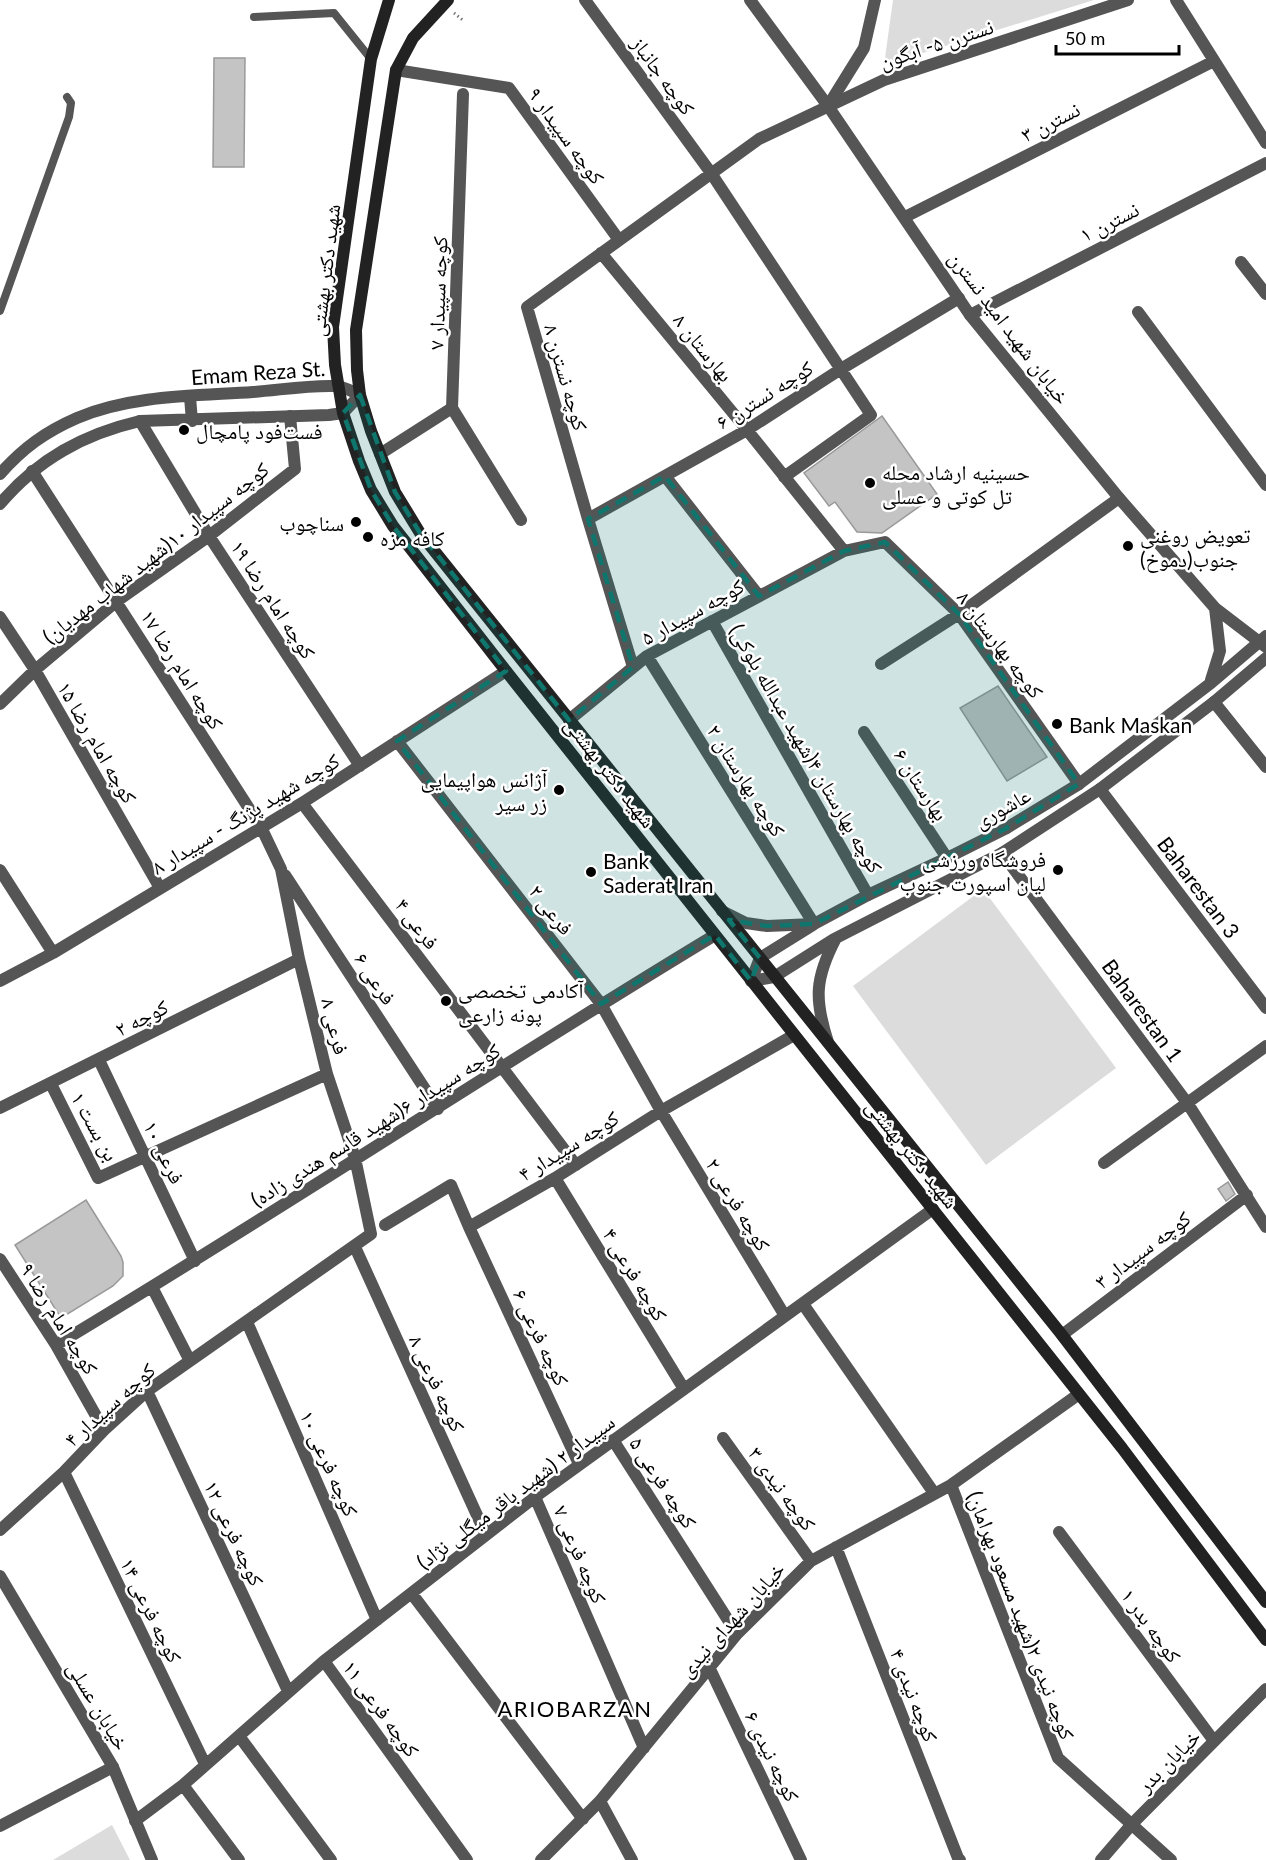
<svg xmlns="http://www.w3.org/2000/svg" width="1266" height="1860" font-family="Lato,'Noto Naskh Arabic',sans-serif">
<rect width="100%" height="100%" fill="#fff"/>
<path fill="#dcdcdc" d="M893 0H1094L884 65Z
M983 889 1116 1068 986 1165 853 986Z
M112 1825 130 1860H53Z"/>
<path fill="#c4c4c4" stroke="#999" stroke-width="1.5" d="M214 58H245L244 167H213Z
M882 416 937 494 882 533 857 532 835 502 829 506 804 473Z
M998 686 1047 757 1007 781 960 708Z
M1228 1182 1235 1194 1226 1201 1218 1189Z
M86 1200 121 1256 123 1262V1276L113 1286 61 1318 15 1245Z"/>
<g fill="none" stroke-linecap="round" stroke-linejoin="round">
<path stroke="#777" stroke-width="3" stroke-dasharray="1.5 3" stroke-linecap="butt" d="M454 13 464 21"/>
<path stroke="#555" stroke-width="8" d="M254 17 334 13 371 59
M0 311 69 117 71 103 67 97"/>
<path stroke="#555" stroke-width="12" d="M585 0 711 173 871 415 784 477
M750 0 828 106
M1176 0 1266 143
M396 70 509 88 619 240
M905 217 1214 61
M601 253 747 430 844 551
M1241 262 1266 294
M1138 312 1266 485
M970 315 1266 163
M452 408 521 520
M140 421 209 536 360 766
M380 454 452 408 463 94
M665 476 759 596
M588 519 747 430 841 369 959 298
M0 617 35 670 160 888
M712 621 868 895
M647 656 814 924
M881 664 959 614 1119 498
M633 667 588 519 527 307 759 139 884 80 1128 0
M1214 702 1266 767
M0 704 35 670 117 601 209 536 295 469 290 416
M569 720 647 656 844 551 885 542 959 614 1079 784
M864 732 947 858
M397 741 601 1004 661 1111 785 1316
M1100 789 1266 1008
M302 803 576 1165
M1002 853 1188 1104 1266 1227
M0 870 53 953
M285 875 438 1109
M0 981 53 953 302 803 506 671
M99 1060 195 1261
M51 1084 98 1178 327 1074
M0 1108 299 959
M1104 1163 1266 1046
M555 1178 684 1389
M385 1225 451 1185 469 1227 555 1178 661 1111 794 1035
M469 1227 579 1464
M355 1247 486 1535
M0 1259 56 1345 104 1430
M152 1287 190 1361
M803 1304 934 1493
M247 1322 377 1620
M1062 1335 1247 1195
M56 1345C278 1212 493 1069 715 935
M147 1391 288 1691
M723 1438 811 1561
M613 1440 737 1634
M64 1472 205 1764
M951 1485 1058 1758 1171 1860
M535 1497 644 1748
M0 1530 64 1472 104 1430 147 1391 371 1234 355 1158 327 1074 299 959 281 869 261 827 32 471
M1059 1532 1214 1741
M836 1547 958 1858 960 1860
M412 1594 583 1819
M324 1661 467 1860
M710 1669 801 1860
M239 1736 331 1860
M183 1785 239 1860
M600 1801 632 1860
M135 1821 183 1785 324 1661 535 1497 933 1209
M0 1826 113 1767
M541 1860 600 1801 737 1634 811 1561 951 1485 1079 1394"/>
<path stroke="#555" stroke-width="12" d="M875 0 864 48 828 106 970 315 1119 498 1215 608 1266 647
M190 397 192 421
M0 474C23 448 45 432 77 418 131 395 195 396 253 392 280 390 308 385 335 386 343 386 353 392 360 395L343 413 329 415 140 421C84 434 38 459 0 504
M1211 680 1220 651 1215 608
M722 911 746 923 767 926 814 924 868 895 947 858 1005 829 1079 784 1211 683 1266 636
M751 981 774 977 834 939
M751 981 760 958 813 925
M828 1042C814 999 815 978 836 938L1002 853 1100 789 1214 702 1266 658
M0 1576 113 1767 152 1860
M1101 1860 1132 1824 1266 1689"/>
<path stroke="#222" stroke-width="12" d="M389 0 371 59 333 327 335 365 343 413 359 461 371 490 393 526 506 671 1122 1448 1266 1640
M448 0 413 38 396 70 356 330 357 370 360 395 371 431 395 492 420 533 1062 1335 1266 1602"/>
</g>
<path fill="#0f766e" fill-opacity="0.2" stroke="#0f766e" stroke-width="4.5" stroke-dasharray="12 8" stroke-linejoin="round" d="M360 395 395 492 420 533 569 720 633 667 588 519 665 476 759 596 844 551 885 542 959 614 1079 784 1005 829 814 924 767 926 729 920 760 958 751 981 715 935 601 1004 397 741 506 671 393 526 371 490 343 413Z"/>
<g fill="#000" stroke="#fff" stroke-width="2">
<circle cx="184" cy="430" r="6"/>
<circle cx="870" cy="483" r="6"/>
<circle cx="356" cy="522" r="6"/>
<circle cx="368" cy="537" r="6"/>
<circle cx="1128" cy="546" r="6"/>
<circle cx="1057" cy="724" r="6"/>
<circle cx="559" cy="790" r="6"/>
<circle cx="1058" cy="870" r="6"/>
<circle cx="591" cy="872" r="6"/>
<circle cx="446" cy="1001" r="6"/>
</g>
<g text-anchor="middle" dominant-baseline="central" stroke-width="5" stroke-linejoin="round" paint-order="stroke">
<g font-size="21" fill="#000" stroke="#fff">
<text transform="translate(936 43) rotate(-18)">نسترن ۵- آبگون</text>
<text transform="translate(664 75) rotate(54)">کوچه جانباز</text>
<text transform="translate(1050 121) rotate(-27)">نسترن ۳</text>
<text transform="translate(567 135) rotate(54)">کوچه سپیدار ۹</text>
<text transform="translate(1109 221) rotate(-27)">نسترن ۱</text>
<text transform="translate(324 270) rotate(-83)">شهید دکتر بهشتی</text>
<text transform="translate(437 293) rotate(-88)">کوچه سپیدار ۷</text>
<text transform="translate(1010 327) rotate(53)">خیابان شهید امید نسترن</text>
<text transform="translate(704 347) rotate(51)">بهارستان ۸</text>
<text transform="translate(258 372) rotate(-4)">Emam Reza St.</text>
<text transform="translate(567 377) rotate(74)">کوچه نسترن ۸</text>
<text transform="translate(764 394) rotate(-32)">کوچه نسترن ۶</text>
<text transform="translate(155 552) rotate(-38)">کوچه سپیدار ۱۰(شهید شهاب مهدیان)</text>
<text transform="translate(274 599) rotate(57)">کوچه امام رضا ۱۹</text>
<text transform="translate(692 611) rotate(-29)">کوچه سپیدار ۵</text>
<text transform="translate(1001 644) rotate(53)">کوچه بهارستان ۸</text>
<text transform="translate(183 669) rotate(58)">کوچه امام رضا ۱۷</text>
<text transform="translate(98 742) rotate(60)">کوچه امام رضا ۱۵</text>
<text transform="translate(807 748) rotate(60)">کوچه بهارستان ۴(شهید عبدالله بلوکی)</text>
<text transform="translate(611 772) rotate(52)">شهید دکتر بهشتی</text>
<text transform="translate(747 780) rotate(58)">کوچه بهارستان ۲</text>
<text transform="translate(922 784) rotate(57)">بهارستان ۶</text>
<text transform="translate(1002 807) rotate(-29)">عاشوری</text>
<text transform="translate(245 813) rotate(-31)">کوچه شهید پژنگ - سپیدار ۸</text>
<text transform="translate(1199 887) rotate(53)">Baharestan 3</text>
<text transform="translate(552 909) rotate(52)">فرعی ۲</text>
<text transform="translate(418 923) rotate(53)">فرعی ۴</text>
<text transform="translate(376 978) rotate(57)">فرعی ۶</text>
<text transform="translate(1143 1010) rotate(54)">Baharestan 1</text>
<text transform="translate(141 1017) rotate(-27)">کوچه ۲</text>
<text transform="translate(336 1026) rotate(76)">فرعی ۸</text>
<text transform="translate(375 1124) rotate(-32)">کوچه سپیدار ۶(شهید قاسم هندی زاده)</text>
<text transform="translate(96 1126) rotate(61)">بن بست ۱</text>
<text transform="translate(568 1145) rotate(-32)">کوچه سپیدار ۴</text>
<text transform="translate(165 1152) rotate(64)">فرعی ۱۰</text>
<text transform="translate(913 1153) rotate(51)">شهید دکتر بهشتی</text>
<text transform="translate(739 1204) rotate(59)">کوچه فرعی ۲</text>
<text transform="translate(1142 1249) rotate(-37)">کوچه سپیدار ۳</text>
<text transform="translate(636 1274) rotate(59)">کوچه فرعی ۴</text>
<text transform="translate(60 1318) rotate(58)">کوچه امام رضا ۹</text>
<text transform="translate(542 1337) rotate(65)">کوچه فرعی ۶</text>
<text transform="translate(438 1383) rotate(65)">کوچه فرعی ۸</text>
<text transform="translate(109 1404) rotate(-42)">کوچه سپیدار ۴</text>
<text transform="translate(330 1463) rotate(66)">کوچه فرعی ۱۰</text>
<text transform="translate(664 1482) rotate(57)">کوچه فرعی ۵</text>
<text transform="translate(783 1488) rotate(54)">کوچه نیدی ۳</text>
<text transform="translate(515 1491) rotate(-37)">سپیدار ۲ (شهید باقر میگلی نژاد)</text>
<text transform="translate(235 1533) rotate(65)">کوچه فرعی ۱۲</text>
<text transform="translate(581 1554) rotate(67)">کوچه فرعی ۷</text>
<text transform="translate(152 1610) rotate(64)">کوچه فرعی ۱۴</text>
<text transform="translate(1022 1615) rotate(69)">کوچه نیدی ۲(شهید مسعود بهرامان)</text>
<text transform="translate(731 1619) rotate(-48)">خیابان شهدای نیدی</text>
<text transform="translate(1152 1625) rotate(54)">کوچه بدر ۱</text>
<text transform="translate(915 1695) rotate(69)">کوچه نیدی ۴</text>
<text transform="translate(99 1705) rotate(59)">خیابان عسلی</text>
<text transform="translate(382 1708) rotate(54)">کوچه فرعی ۱۱</text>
<text transform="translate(773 1756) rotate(64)">کوچه نیدی ۶</text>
<text transform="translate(1168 1760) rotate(-45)">خیابان بدر</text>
</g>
<g font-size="21" fill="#000" stroke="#fff" text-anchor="start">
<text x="196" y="430">فست‌فود پامچال</text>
<text x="882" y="471">حسینیه ارشاد محله<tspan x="882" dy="24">تل کوتی و عسلی</tspan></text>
<text x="344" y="522" text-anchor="end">سناچوب</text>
<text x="1140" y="534">تعويض روغنی<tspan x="1140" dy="24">جنوب(دموخ)</tspan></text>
<text x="380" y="537">کافه مزه</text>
<text x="1069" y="724">Bank Maskan</text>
<text x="547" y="778" text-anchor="end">آژانس هواپیمایی<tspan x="547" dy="24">زر سیر</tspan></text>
<text x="1046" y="858" text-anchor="end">فروشگاه ورزشی<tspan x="1046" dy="24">لیان اسپورت جنوب</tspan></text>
<text x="603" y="860">Bank<tspan x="603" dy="24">Saderat Iran</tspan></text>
<text x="458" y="989">آکادمی تخصصی<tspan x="458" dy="24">پونه زارعی</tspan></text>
</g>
<g font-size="22" letter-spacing="1.5" fill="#000" stroke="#fff">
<text x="575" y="1708">ARIOBARZAN</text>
</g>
</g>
<path d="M1056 45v9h123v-9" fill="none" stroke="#000000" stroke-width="3"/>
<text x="1065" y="45" font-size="18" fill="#000000" stroke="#ffffff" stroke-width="4.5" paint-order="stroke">50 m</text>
</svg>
